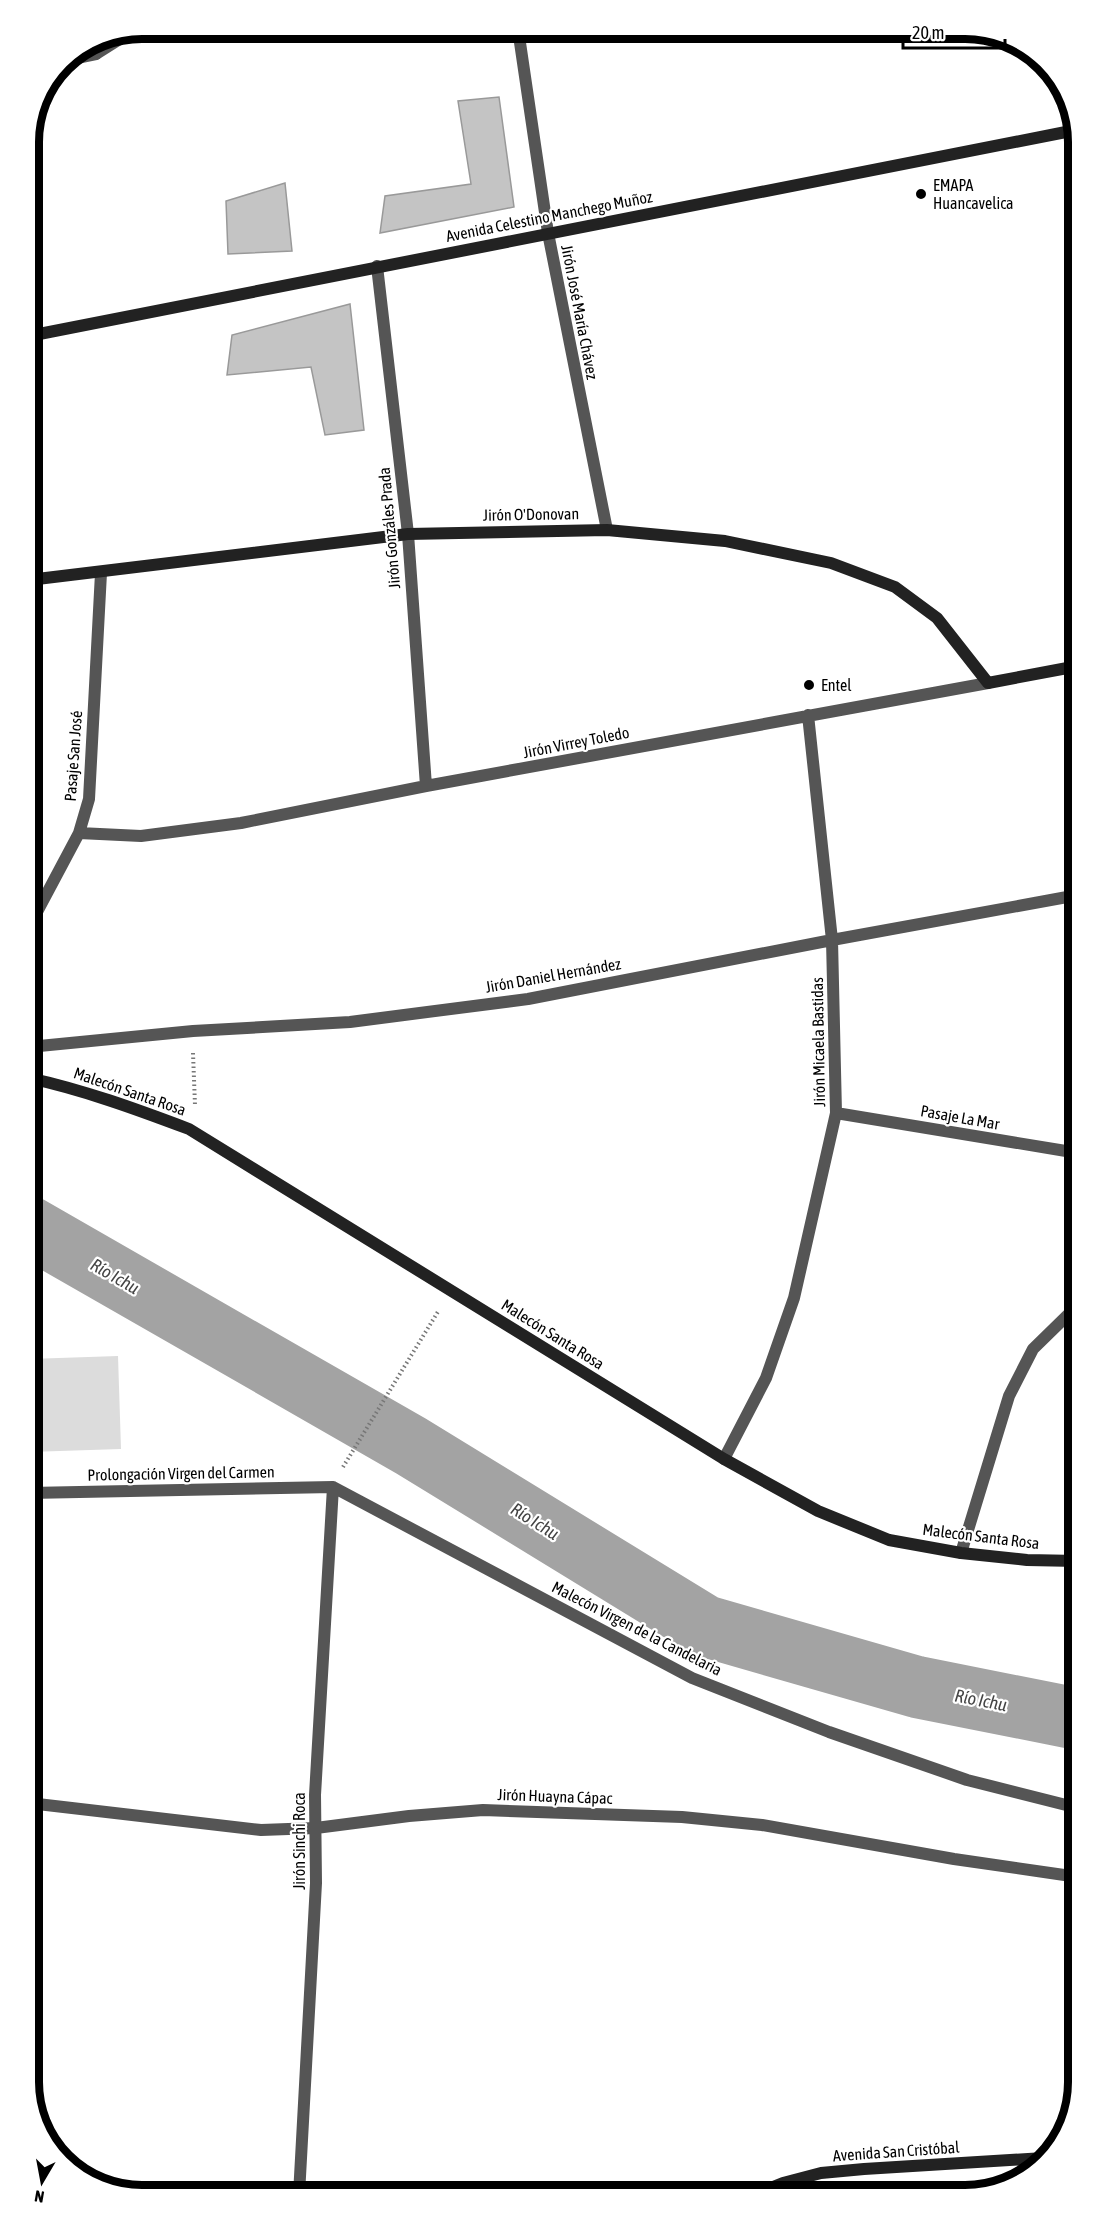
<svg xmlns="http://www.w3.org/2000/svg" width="1107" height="2224" font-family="'Asap Condensed',sans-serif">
<rect width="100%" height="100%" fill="#fff"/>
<path fill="#dcdcdc" d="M118 1356 121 1449 29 1452V1359Z"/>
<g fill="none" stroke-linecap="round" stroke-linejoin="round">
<path stroke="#a3a3a3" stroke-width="62" d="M29 1227 411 1446 705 1626 917 1687 1078 1719"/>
</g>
<path fill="#c4c4c4" stroke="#999" stroke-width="1.5" d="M499 97 514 207 380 233 385 196 471 184 458 101Z
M285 183 292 251 228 254 226 201Z
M350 304 364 430 325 435 311 367 227 375 232 335Z"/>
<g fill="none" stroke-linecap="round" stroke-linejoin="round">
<path stroke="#777" stroke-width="4" stroke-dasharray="1.5 3" stroke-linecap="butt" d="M193 1053 195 1105
M343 1467 439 1310"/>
<path stroke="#555" stroke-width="12" d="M96 54 97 39"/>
<path stroke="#555" stroke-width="12" d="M518 29 548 233 607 530
M377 266 408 534 426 786
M79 833 141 836 241 823 426 786 988 683
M29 927 79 833 89 799 101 573
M29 1047 193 1031 350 1022 528 999 832 940 1078 895
M836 1113 1078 1153
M724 1459 766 1378 794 1298 836 1113 832 940 808 715
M333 1487 692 1678 829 1732 967 1780 1078 1808
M29 1493 333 1487
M961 1553 1009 1396 1033 1349 1078 1305
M29 1803 261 1830 316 1828 409 1816 483 1810 682 1817 762 1825 954 1859 1078 1877
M299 2195 316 1883 315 1795 333 1487"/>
<path stroke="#555" stroke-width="12" d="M62 61 96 54 134 30"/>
<path stroke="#222" stroke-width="12" d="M29 336 1076 130
M29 580 408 534 607 530 725 541 831 563 895 587 937 618 988 683 1078 666
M29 1078C84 1090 136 1109 189 1129L724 1459 818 1511 889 1540 961 1553 1027 1560 1078 1561
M753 2195 783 2183 821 2173 864 2169 1044 2158"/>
</g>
<g fill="#000" stroke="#fff" stroke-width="2">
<circle cx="921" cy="194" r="6"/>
<circle cx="809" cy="685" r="6"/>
</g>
<g text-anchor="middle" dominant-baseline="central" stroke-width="4.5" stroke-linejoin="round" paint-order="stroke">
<g font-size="16" fill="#000" stroke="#fff" text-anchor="start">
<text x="933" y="185">EMAPA<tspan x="933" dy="18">Huancavelica</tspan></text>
<text x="821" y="685">Entel</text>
</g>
<g font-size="16" fill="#000" stroke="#fff">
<text transform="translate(549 216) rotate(-11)">Avenida Celestino Manchego Muñoz</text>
<text transform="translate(580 312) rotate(79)">Jirón José María Chávez</text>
<text transform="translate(531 514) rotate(-1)">Jirón O'Donovan</text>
<text transform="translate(389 528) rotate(-95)">Jirón Gonzáles Prada</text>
<text transform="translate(576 742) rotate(-11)">Jirón Virrey Toledo</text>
<text transform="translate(73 756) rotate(-86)">Pasaje San José</text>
<text transform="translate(553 975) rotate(-10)">Jirón Daniel Hernández</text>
<text transform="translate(818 1042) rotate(-91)">Jirón Micaela Bastidas</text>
<text transform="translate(130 1091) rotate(19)">Malecón Santa Rosa</text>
<text transform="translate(960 1117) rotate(10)">Pasaje La Mar</text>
<text transform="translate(553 1334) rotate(32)">Malecón Santa Rosa</text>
<text transform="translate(181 1473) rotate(-1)">Prolongación Virgen del Carmen</text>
<text transform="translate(981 1536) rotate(7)">Malecón Santa Rosa</text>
<text transform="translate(637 1628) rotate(27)">Malecón Virgen de la Candelaria</text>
<text transform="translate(555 1796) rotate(2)">Jirón Huayna Cápac</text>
<text transform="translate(299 1841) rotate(-90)">Jirón Sinchi Roca</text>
<text transform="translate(896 2151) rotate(-4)">Avenida San Cristóbal</text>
</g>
<g font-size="18" font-style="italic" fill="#444" stroke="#fff">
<text transform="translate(115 1276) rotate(30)">Río Ichu</text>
<text transform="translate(535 1521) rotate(32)">Río Ichu</text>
<text transform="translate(981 1700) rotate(11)">Río Ichu</text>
</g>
</g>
<path d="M0 0H1107V2224H0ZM142 39H965A103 103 0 0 1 1068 142V2082A103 103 0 0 1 965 2185H142A103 103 0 0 1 39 2082V142A103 103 0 0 1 142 39Z" fill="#fff" fill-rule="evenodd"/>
<path fill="none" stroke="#000" stroke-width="8" d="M142 39H965A103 103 0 0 1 1068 142V2082A103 103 0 0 1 965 2185H142A103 103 0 0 1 39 2082V142A103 103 0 0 1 142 39Z"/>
<g transform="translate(42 2182) rotate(190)" stroke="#ffffff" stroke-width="4.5" paint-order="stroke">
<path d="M0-4.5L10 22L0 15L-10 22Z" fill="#000000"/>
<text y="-9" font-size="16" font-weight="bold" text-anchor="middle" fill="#000000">N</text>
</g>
<path d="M903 39v9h102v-9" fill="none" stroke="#000000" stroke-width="3"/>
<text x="912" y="39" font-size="18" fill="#000000" stroke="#ffffff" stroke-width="4.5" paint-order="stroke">20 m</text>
</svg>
